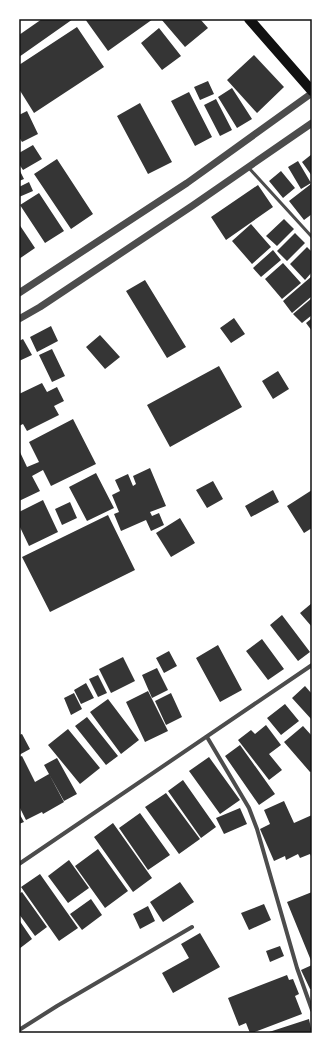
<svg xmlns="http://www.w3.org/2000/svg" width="331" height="1052" font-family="'DejaVu Sans',sans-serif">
<rect width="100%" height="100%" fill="#fff"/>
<path fill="#353535" d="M42 19H73L19 57V35Z
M85 19H153L108 51Z
M161 19H200L208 28 185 47Z
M77 27 104 67 34 113 19 89V65Z
M159 28 181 56 162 70 141 43Z
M254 55 284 87 257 113 227 80Z
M208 81 214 94 200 100 194 87Z
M232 88 252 119 237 128 218 97Z
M189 92 212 137 195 146 171 101Z
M216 99 232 130 220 136 204 105Z
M140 103 172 162 148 174 117 116Z
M27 111 38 134 22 142 19 137V115Z
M33 145 42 159 23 170 19 164V153Z
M312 154V176L302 162Z
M57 159 93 214 71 229 34 174Z
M298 161 311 183 301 189 288 167Z
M19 169 24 179 19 181Z
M281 171 295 188 283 198 269 181Z
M29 182 33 191 19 197V187Z
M311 184 312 214 304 220 289 201Z
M258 185 273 207 226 240 211 217Z
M39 193 64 231 45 243 20 205Z
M284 219 294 229 277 246 266 236Z
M19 224 35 248 19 259Z
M251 224 271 247 252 264 232 241Z
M295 233 305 243 287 261 277 251Z
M307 247 312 252V272L305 280 290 264Z
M273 250 281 260 261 277 253 268Z
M283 263 301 283 282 299 265 279Z
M312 276V296L292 313 283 301Z
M145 280 186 347 167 358 126 291Z
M312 298V315L302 323 293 314Z
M234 318 245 334 231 343 220 328Z
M312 318V331L306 323Z
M51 326 58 341 37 352 30 337Z
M100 335 120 357 105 369 86 347Z
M23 339 32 355 19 361V341Z
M52 349 65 376 52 382 39 355Z
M219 366 242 407 170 447 147 405Z
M278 371 289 389 273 399 262 381Z
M42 383 47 392 57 387 64 401 54 406 59 415 27 431 23 424 19 426V394Z
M73 419 96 464 51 486 43 470 32 476 40 491 19 501V450L27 467 39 462 29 442Z
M150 468 166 506 150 512 152 516 159 513 164 525 151 531 146 520 121 531 114 514 119 512 112 495 120 491 115 480 128 474 133 486 136 484 133 476Z
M96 473 114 508 87 521 69 487Z
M213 481 223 499 207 508 196 490Z
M273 490 279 502 251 517 245 506Z
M312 490V528L304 533 287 506Z
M43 500 58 532 29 546 19 525V512Z
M70 502 77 518 62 525 55 509Z
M108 515 135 570 50 612 22 557Z
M180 518 195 543 171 557 156 533Z
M312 603V627L300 613Z
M282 615 310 652 298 661 270 625Z
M262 639 284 669 268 680 246 651Z
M218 645 242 690 220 702 196 658Z
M169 651 177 666 164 673 156 658Z
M123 657 135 681 111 693 99 669Z
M157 668 168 690 152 698 142 675Z
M98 675 107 693 98 697 89 679Z
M86 683 94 698 81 704 74 690Z
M305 686 312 694V720L292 698Z
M148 691 168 731 145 742 126 702Z
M74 693 82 709 71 715 64 698Z
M171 693 182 717 166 725 155 701Z
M108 699 139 740 121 754 90 712Z
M285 704 299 721 281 735 267 718Z
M87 717 118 756 106 765 75 726Z
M266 725 281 745 269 754 282 770 269 780 238 740 251 730 255 734Z
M303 726 312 736V771L310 772 284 742Z
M68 729 100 768 80 784 48 745Z
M22 734 30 749 19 755V735Z
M240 745 275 794 259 805 225 756Z
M22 756 35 782 49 774 64 802 43 814 42 812 26 820 19 806V757Z
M209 757 240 800 220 814 189 771Z
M57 758 77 794 64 801 44 765Z
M183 780 216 827 201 838 168 791Z
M166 793 200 839 179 854 145 807Z
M284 801 294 823 312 815V858L310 854 300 858 298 854 286 860 285 856 274 861 260 829 270 824 264 810Z
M240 808 247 824 224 834 216 818Z
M19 813 24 822 19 824Z
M140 813 170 855 148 870 119 828Z
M113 823 152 878 133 892 94 837Z
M98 849 128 891 105 908 75 866Z
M69 860 89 888 68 903 48 876Z
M40 874 78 928 59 941 21 887Z
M180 882 194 902 163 922 150 902Z
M22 892 47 927 35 936 19 914V894Z
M312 892V963L287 902Z
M91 899 102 915 82 930 70 914Z
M264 904 271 920 249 930 241 913Z
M148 906 155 921 140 929 133 914Z
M19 920 32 939 19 949Z
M200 933 220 967 173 993 162 973 189 958 181 944Z
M280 946 284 956 270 962 266 951Z
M312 965V989H310L301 970Z
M287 975 289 980 293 979 299 994 295 996 302 1014 252 1033H250L246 1023 239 1026 228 998Z
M309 1019 312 1033H266Z"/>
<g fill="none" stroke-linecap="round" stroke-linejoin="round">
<path stroke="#4c4c4c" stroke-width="3" d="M248 167 312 237"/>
<path stroke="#4c4c4c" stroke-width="4" d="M207 737 249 808 257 829 297 968 312 1010
M19 864 312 665
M19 1030 57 1006 192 927"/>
<path stroke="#4c4c4c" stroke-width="7" d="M19 293 187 183 312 93
M19 319 40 307 192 206 312 123"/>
<path stroke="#111" stroke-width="10" d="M249 19 312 91"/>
</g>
<rect width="331" height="1052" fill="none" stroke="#ffffff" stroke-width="40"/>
<rect x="20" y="20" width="291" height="1012" fill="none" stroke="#111" stroke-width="1.5"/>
</svg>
